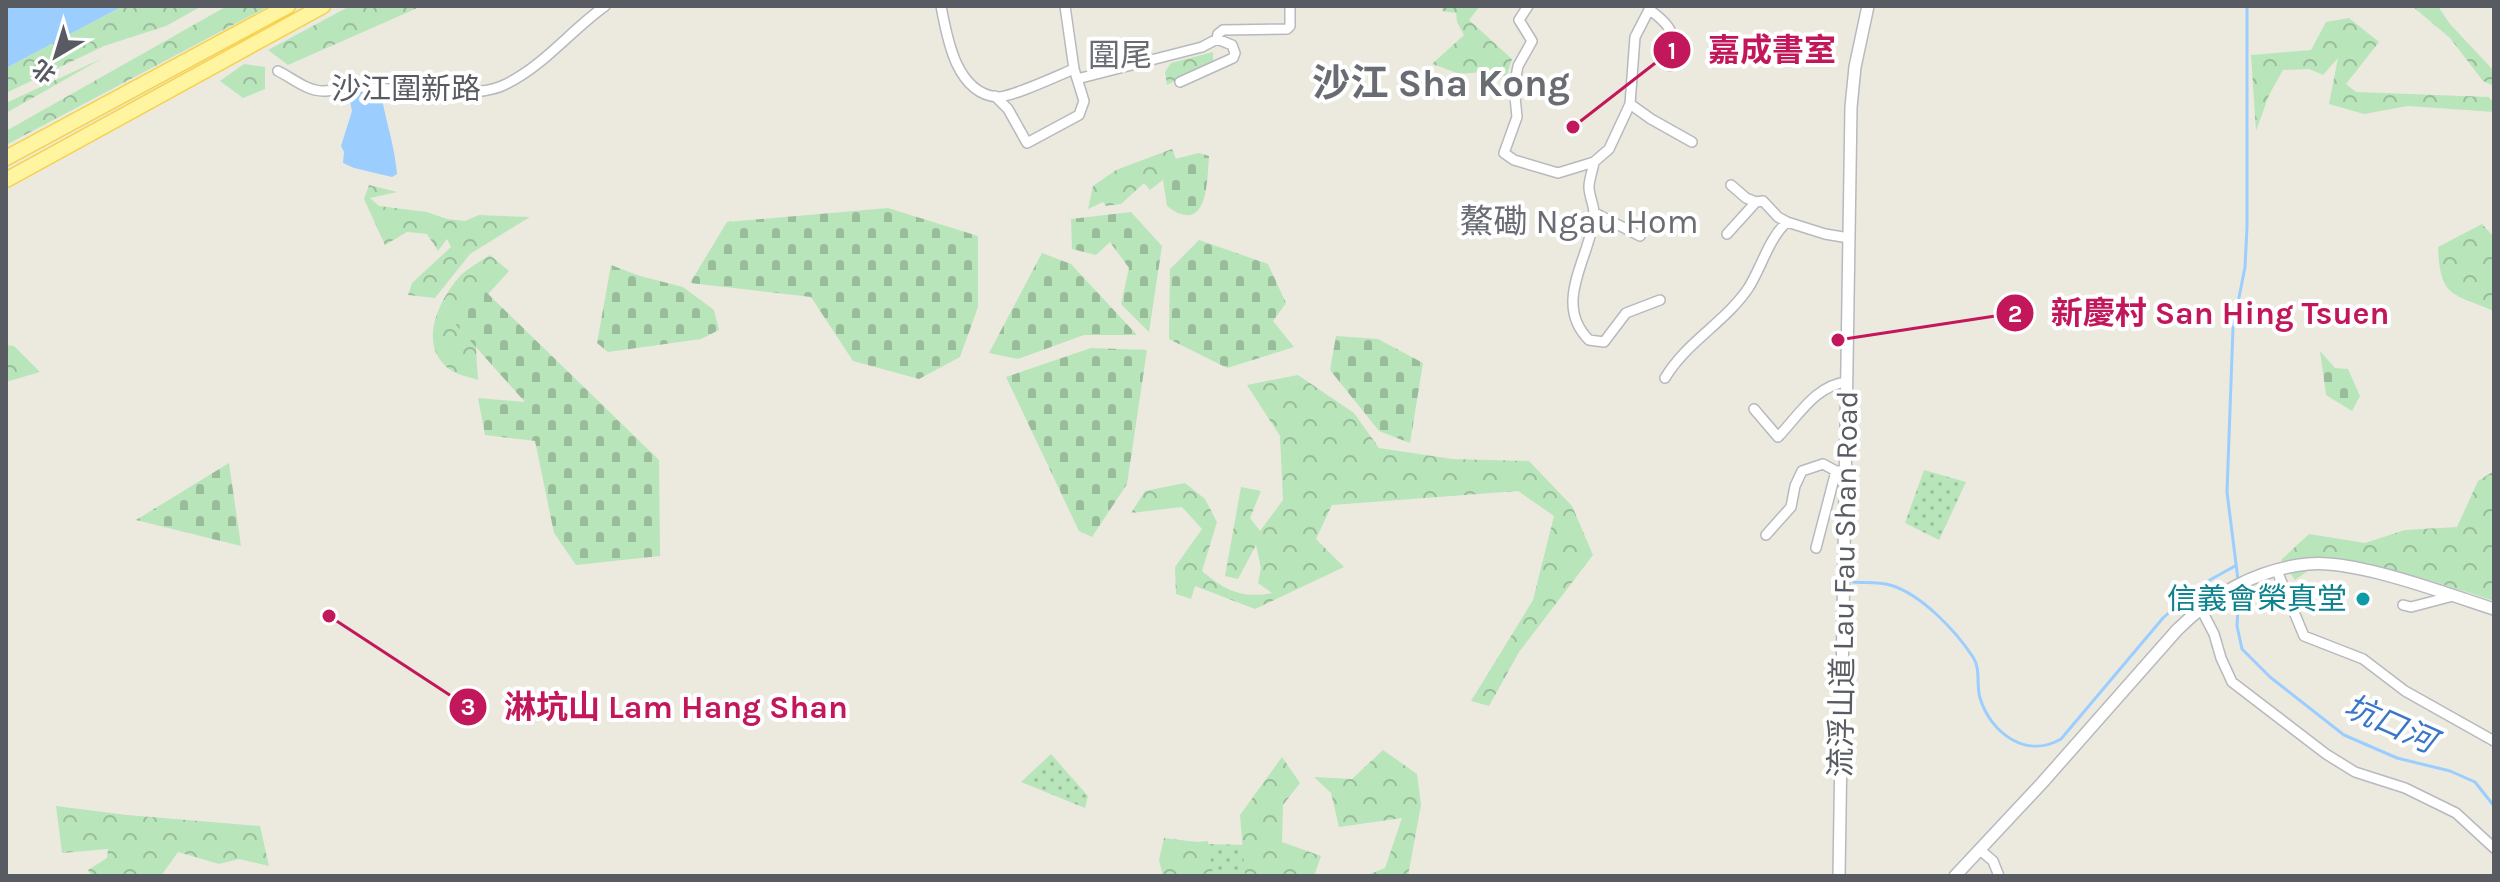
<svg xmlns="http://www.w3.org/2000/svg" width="2500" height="882" font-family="Karla,'Noto Sans SC',sans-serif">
<defs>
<pattern id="green-dots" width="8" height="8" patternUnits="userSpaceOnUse" patternTransform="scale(2)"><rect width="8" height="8" fill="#b9e5bb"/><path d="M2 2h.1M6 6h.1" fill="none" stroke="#99bd9b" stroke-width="1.8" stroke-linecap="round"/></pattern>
<pattern id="forest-crowns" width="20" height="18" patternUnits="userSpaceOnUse" patternTransform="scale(2)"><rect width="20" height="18" fill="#b9e5bb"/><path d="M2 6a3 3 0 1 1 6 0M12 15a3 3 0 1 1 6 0" fill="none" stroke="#99bd9b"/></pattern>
<pattern id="cemetery-stones" width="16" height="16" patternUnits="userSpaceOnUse" patternTransform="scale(2)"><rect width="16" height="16" fill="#b9e5bb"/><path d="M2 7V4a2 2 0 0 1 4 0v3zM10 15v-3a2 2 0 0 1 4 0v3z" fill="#99bd9b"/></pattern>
</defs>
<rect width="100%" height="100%" fill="#eceade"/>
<path fill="url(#green-dots)" d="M1924 470 1966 482 1939 540 1905 523Z
M1051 754 1088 796 1085 808 1021 782Z
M1204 844 1250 845 1251 876H1203Z"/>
<path fill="url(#forest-crowns)" d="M123 6H202L166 26 104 46 6 93V68Z
M227 6H269L6 145V131Z
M350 6H422L288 65 268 50Z
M1443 6H1480L1469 20 1512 59 1506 77 1492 71 1460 74 1432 64 1464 35 1457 22 1456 13 1442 11Z
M2412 6H2438L2450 24 2494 71V86L2483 81 2450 38Z
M2349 18 2379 42 2346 84 2356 92 2489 97 2494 104V112L2408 106 2364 114 2329 104 2338 58 2323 75 2309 69 2283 70 2269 95 2256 131 2251 55 2311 50 2326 22Z
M1213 52V61L1167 85 1165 72 1171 63Z
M103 58 6 113V103Z
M244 64 265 67V89L243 98 220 81Z
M1172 149 1179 167 1150 190 1144 183 1121 204 1106 206 1103 202 1088 209 1093 186 1116 170Z
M369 185 397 192 370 198 379 206 427 212 447 219 465 221 479 215 530 217 470 254 435 298 408 295 412 283 451 247 447 239 438 251 427 234 407 232 385 245 364 199Z
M2482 224 2494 237V311C2452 293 2440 298 2438 247Z
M490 255 509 271 480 303 475 333 478 380C470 377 456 375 449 369 417 344 439 300 460 276 468 268 481 261 490 255Z
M6 345 14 346 40 372 6 382Z
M1298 375 1354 413 1379 448 1452 459 1529 461 1572 506 1593 555 1519 652 1489 706 1471 701 1533 600 1554 516 1518 491 1332 505 1316 539 1344 567 1255 609 1195 586 1191 599 1176 594 1175 567 1202 529 1182 507 1131 513 1145 491 1185 483 1205 499 1217 522 1202 571C1224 590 1242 599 1272 593L1258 583 1261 568 1256 545 1238 579 1225 576 1241 487 1261 491 1250 518 1260 531 1283 500 1280 436 1247 385Z
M2494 471V601C2439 582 2384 566 2327 557L2295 580 2281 560 2309 534 2365 543 2405 530 2457 527 2478 481Z
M1383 750 1417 774 1421 805 1408 876H1365L1385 868 1402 818 1339 827 1331 793 1314 777 1352 779Z
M1282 757 1300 783 1283 805 1282 842 1321 856 1314 876H1245L1240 815Z
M56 806 127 815 260 826 269 866 239 859 219 864 178 852 161 876H92L88 870 107 858 108 849 62 853Z
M1164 838 1197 842 1208 841 1213 876H1163L1159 860Z"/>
<path fill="url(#cemetery-stones)" d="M1199 153 1209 156C1207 182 1208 237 1167 206L1163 180 1175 159Z
M888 208 978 236V307L960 357 919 379 853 361 811 297 690 283 727 222Z
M1131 212 1162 246 1149 332 1121 304 1129 268 1110 242 1096 255 1072 249 1071 219Z
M1199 240 1268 264 1286 303 1273 321 1294 347 1227 368 1169 339 1170 269Z
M1042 253 1071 264 1137 335H1084L1018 359 989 353Z
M611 265 640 276 683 287 714 310 719 330 701 339 608 352 597 343Z
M484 290 659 460 660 556 576 565 554 533 535 441 485 435 478 398 525 402 449 317Z
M1336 336 1378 339 1423 363 1410 443 1379 431 1330 370Z
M1091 348 1147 350 1127 484 1092 537 1079 531 1006 377Z
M2320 351 2335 368 2348 369 2360 396 2352 411 2326 395Z
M229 463 241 546 136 520Z"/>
<path fill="#9bceff" d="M6 6H123L6 68Z
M358 92 371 93 382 99C387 125 395 148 397 174L392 177 354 168 343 163 344 152 341 146 352 111 350 101Z"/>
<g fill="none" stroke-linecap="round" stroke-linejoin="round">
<path stroke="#9bceff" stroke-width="3" d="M2238 580 2227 492 2233 328 2245 267 2247 227V6
M1853 582C1865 583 1878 582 1890 585 1921 594 1955 630 1973 657 1981 669 1976 685 1980 698 1991 734 2027 759 2061 739L2163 618 2199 586 2235 566
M2239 588 2237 626 2242 649 2270 677 2344 735 2397 758 2450 771 2475 782 2494 806"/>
<g stroke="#b7b9bf" stroke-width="12">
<path id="minor" d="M941 6C947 38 956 93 997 97 1010 98 1059 75 1074 69
M1528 6 1519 20 1532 41 1518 66 1514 87 1517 117 1504 153 1514 160 1558 173 1594 162 1609 149 1630 104 1635 37 1651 6
M1650 10C1678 31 1672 34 1670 66
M278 71C292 78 307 91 323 91 335 91 347 87 359 87 398 88 470 101 504 85 543 67 571 30 605 6
M1077 79 1202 47 1217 39 1218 34 1223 30 1287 29 1290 26V6
M1180 82 1233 58 1235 53 1232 45 1217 39
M995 96 1008 109 1027 143 1079 115 1084 101 1074 69 1065 6
M1630 104 1651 119 1692 142
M1594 162C1593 170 1589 179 1589 187 1589 197 1595 206 1594 217 1590 258 1552 303 1589 340L1604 342 1626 313 1660 300
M1731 185 1746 198 1756 202
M1595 213 1640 236
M1727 234 1756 202 1763 201 1778 217 1787 222
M1665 378C1686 342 1726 322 1749 287 1762 266 1769 238 1787 222L1825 234 1849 238
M1754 409 1778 437C1799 415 1816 385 1847 382
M1766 535 1791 507 1795 486 1802 471 1823 464 1836 471
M1816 548 1836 471H1842
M2277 571 2304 636 2363 659 2405 691 2494 741
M2403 605 2411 607 2453 596
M2200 607 2214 634 2221 658 2232 682 2326 754 2355 772 2405 788 2456 813 2494 848
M1979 849 1993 861 1999 876"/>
</g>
<g stroke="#b7b9bf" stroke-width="14">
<path id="tertiary" d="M1839 876 1851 107 1855 67 1868 6
M1955 876 2042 783 2177 630C2212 595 2257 569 2308 564 2355 559 2447 594 2494 609"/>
</g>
<g stroke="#f7d14d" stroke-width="17">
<path id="primary" d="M6 158 288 6
M6 180 323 6"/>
</g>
<use href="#minor" stroke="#fff" stroke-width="9"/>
<use href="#tertiary" stroke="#fff" stroke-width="11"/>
<use href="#primary" stroke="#fff5a0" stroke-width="14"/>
</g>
<circle fill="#0f9aa8" stroke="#fff" stroke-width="3" cx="2363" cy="599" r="8"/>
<g text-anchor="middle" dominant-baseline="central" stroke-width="8" stroke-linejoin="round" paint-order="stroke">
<g font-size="30" fill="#585b61" stroke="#fff">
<text x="406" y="89">沙江圍新路</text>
<text transform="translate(1844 584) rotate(-89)">流浮山道 Lau Fau Shan Road</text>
</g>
<g font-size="30" fill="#0d838f" stroke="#fff" text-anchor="end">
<text x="2347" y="599">信義會榮真堂</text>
</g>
<g font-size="32" fill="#696d73" stroke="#fff">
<text x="1120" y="55">圍尾</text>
</g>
<g font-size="32" font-style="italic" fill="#3a77c6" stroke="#fff">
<text transform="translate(2390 724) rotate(24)">坑口河</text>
</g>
<g font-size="34" fill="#696d73" stroke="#fff">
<text x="1579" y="222">鰲磡 Ngau Hom</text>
</g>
<g font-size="38" font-weight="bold" fill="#696d73" stroke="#fff">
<text x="1441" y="83">沙江 Sha Kong</text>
</g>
</g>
<path fill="none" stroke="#c2185b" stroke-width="3" d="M1573 127L1672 50M1838 340L2015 313M329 616L468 707"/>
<g fill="#c2185b" stroke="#fff" stroke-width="3">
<circle cx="1573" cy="127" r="8"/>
<circle cx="1838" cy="340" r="8"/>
<circle cx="329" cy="616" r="8"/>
<circle cx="1672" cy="50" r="20"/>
<circle cx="2015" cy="313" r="20"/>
<circle cx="468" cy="707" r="20"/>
</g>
<g font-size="24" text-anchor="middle" font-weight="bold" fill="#fff">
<text x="1672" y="59">1</text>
<text x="2015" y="322">2</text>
<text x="468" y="715">3</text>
</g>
<g font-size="32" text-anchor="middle" font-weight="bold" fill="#c2185b" stroke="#fff" stroke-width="8" stroke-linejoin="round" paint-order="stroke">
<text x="1772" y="61">嘉成書室</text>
<text x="2220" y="324">新慶村 San Hing Tsuen</text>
<text x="676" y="718">淋坑山 Lam Hang Shan</text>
</g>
<rect width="2500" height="882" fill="none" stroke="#585b61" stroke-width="16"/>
<g transform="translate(56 56) rotate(218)" stroke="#ffffff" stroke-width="6" paint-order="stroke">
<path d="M0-6L14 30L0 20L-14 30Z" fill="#585b61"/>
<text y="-12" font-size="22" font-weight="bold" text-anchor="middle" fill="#585b61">北</text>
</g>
</svg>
